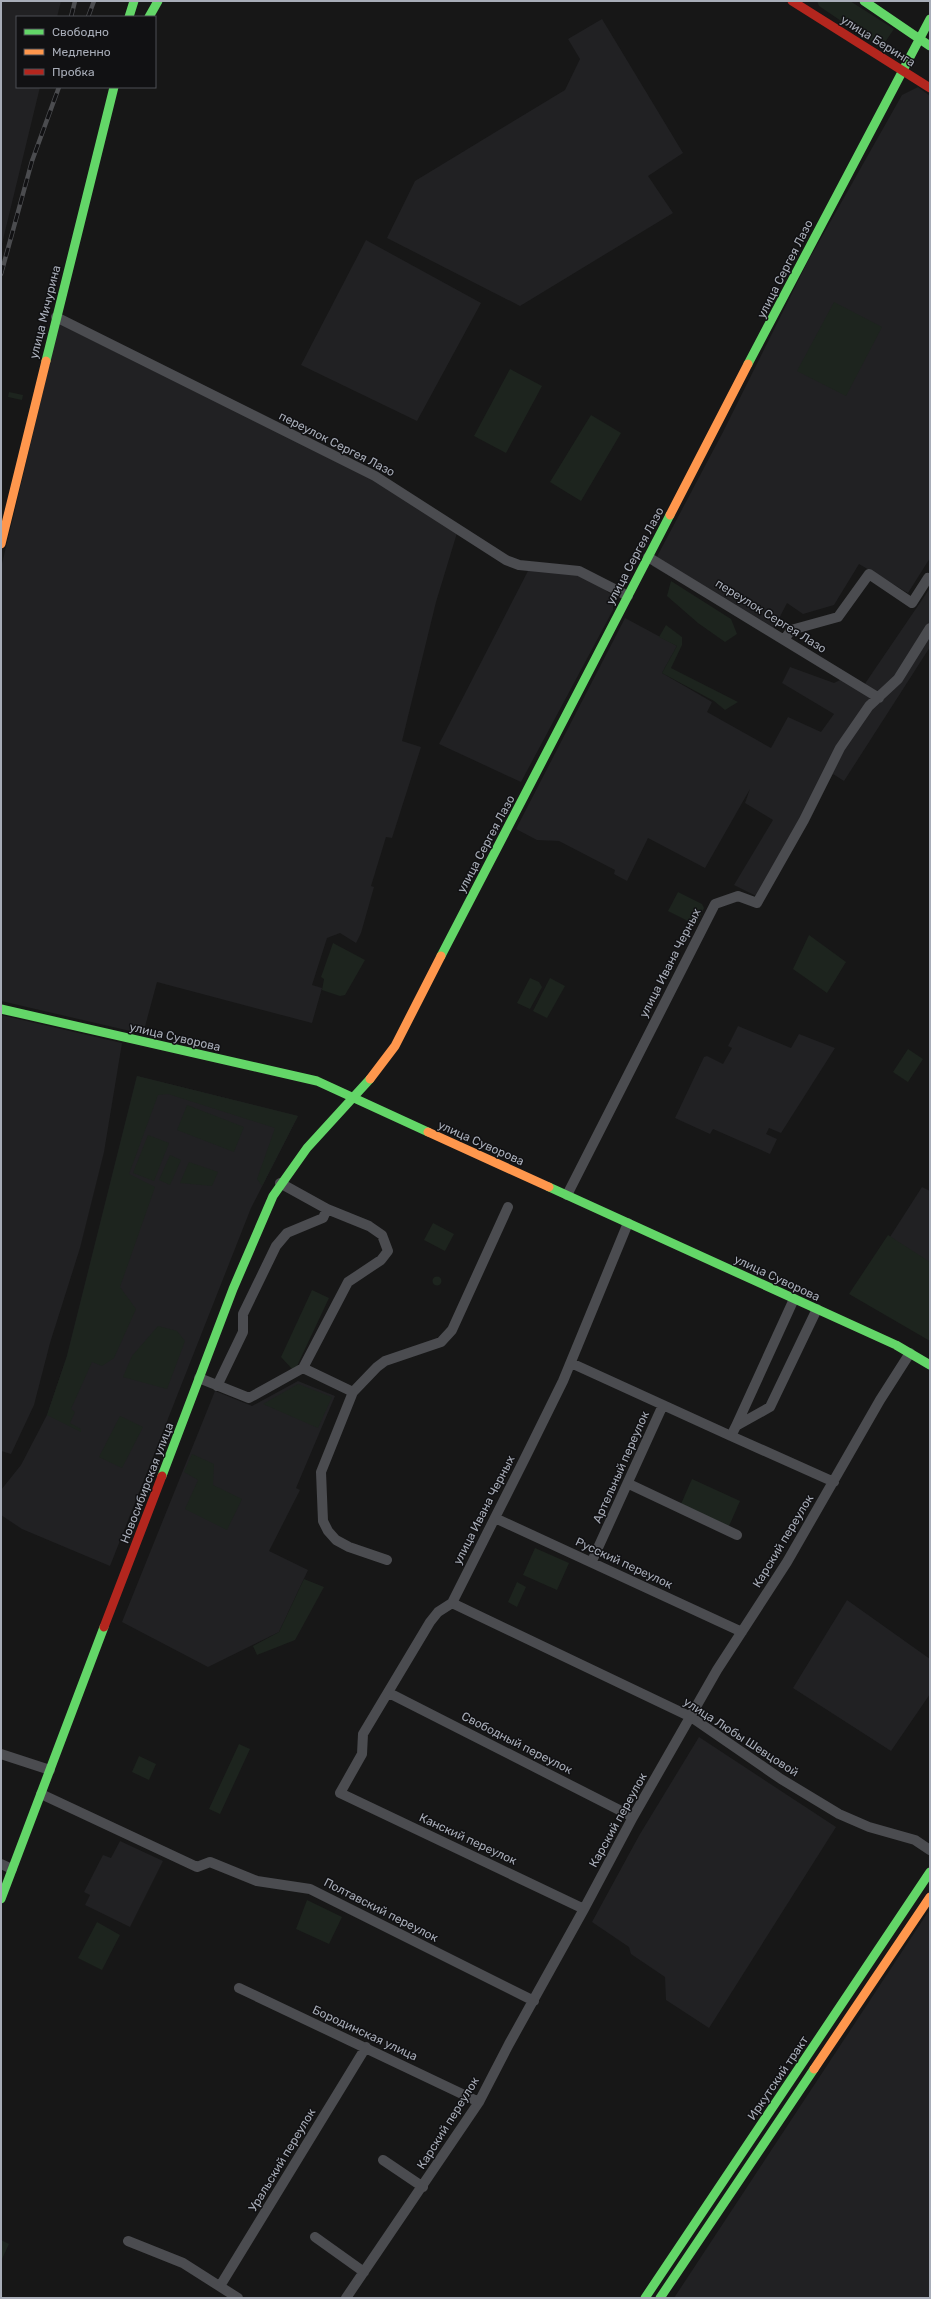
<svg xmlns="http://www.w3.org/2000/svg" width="931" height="2299" font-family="Rubik,sans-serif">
<rect width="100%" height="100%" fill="#171717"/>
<path fill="#212123" d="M1 1H61L57 17H17V87H40L1 248Z
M602 19 683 153 648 176 673 213 520 306 387 238 415 181 565 90 580 59 568 39Z
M918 87 930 96V558L908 593 859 564 834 605 803 614 787 603 771 634 652 566 723 432 807 263 902 95Z
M366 240 481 303 417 421 301 365Z
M59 324 374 480 457 533 436 602 402 741 421 747 392 838 386 837 371 886 374 887 361 933 356 943 340 933 327 938 312 985 322 988 312 1023 157 982 143 1034 1 1001V568Z
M529 569 577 575 595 582 613 596V610L521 782 439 744Z
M930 588V647L844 781 833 774 762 899 734 885 773 820 745 803 750 789 705 868 648 838 627 881 614 874 615 870 559 841 537 840 516 829 625 618 677 646 662 673 712 702 707 712 771 748 788 717 821 732 834 714 782 683 790 667 834 683 842 679 860 691Z
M1 1015 122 1043 104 1152 80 1248 50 1343 34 1405 11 1454 1 1451Z
M738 1026 791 1048 799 1034 835 1048 781 1133 769 1128 766 1134 777 1139 770 1154 713 1129 710 1134 675 1118 704 1057 707 1056 723 1064 732 1048 728 1046Z
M137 1076 298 1116 251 1208 110 1566 22 1529 1 1515V1490L21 1465 47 1415 67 1356Z
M922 1187 930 1191V1283L881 1251Z
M298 1381 335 1396 296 1488 300 1490 269 1551 308 1570 279 1632 208 1667 122 1622 215 1391 252 1406Z
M847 1600 930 1659V1694L891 1751 793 1688Z
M699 1737 836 1827 709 2028 666 2000 665 1977 631 1954 629 1947 592 1922 640 1834Z
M120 1841 163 1861 130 1927 85 1905 90 1895 84 1892 103 1855 111 1858Z
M930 1909V2298H674Z"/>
<path fill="#1d241e" d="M817 1H850L894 29 881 48 819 6Z
M834 302 882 327 846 396 797 371Z
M510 369 542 386 506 453 474 436Z
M9 392 23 395 22 400 8 397Z
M591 415 621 433 581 501 550 482Z
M671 581 731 619 737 634 725 642 698 623 667 596Z
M666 625 682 637V645L671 668 738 702 725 710 714 701 662 673 677 646 659 637Z
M678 892 702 904 704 908 696 925 668 911Z
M809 935 846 962 827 993 793 969Z
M333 943 365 960 345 995 340 996 322 990 324 979 321 977Z
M530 978 539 982 542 987 530 1009 517 1003Z
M550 978 565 986 547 1018 533 1011Z
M908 1049 923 1059 908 1082 893 1072Z
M137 1076 298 1116 262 1186 257 1179 275 1128 168 1094 158 1095 129 1174 155 1187 120 1287 136 1309 114 1358 102 1366 92 1362 71 1409 75 1412 70 1423 81 1429V1432L47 1415 67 1356Z
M187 1105 244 1127 234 1152 177 1130Z
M148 1135 169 1143 154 1181 133 1173Z
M170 1155 181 1160 170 1185 159 1180Z
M189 1162 218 1172 212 1186 180 1183Z
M433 1223 454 1234 445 1251 424 1240Z
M888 1235 930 1262V1341L849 1294Z
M432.5 1281a4.5 4.5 0 1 1 9 0a4.5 4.5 0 1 1-9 0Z
M312 1290 329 1298 297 1366 293 1370 281 1357Z
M158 1326 177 1331 185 1341 167 1389 123 1377 132 1356Z
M298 1384 332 1397 318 1428 263 1404Z
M120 1416 143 1427 122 1468 99 1457Z
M192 1454 214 1464 213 1485 242 1499 227 1530 185 1509 198 1480 184 1472Z
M692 1479 740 1501 729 1526 681 1504Z
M535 1548 569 1563 557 1590 523 1575Z
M304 1579 324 1587 295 1640 257 1655 253 1646 279 1632Z
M517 1582 526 1587 517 1607 508 1602Z
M239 1744 250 1749 220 1814 209 1809Z
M139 1756 156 1764 149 1780 132 1772Z
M307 1900 342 1917 329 1944 296 1929Z
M97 1922 120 1935 102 1970 78 1958Z
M1 2240 9 2244 1 2261Z"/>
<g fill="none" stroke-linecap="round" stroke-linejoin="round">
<path stroke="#4b4c50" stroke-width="10" d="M56 317 375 476 506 560 519 565 579 571 628 596
M648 557 879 698
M784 640 791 630 838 617 869 574 912 603 928 578 930 579
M567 1195 715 904 738 896 757 903 804 820 840 748 869 706 898 679 930 628
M571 1363 731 1436 736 1426 770 1407 817 1309
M303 1368 348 1282 381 1260 388 1251 382 1235 369 1226 327 1209
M199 1378 249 1398 303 1368 353 1392
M217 1386 243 1332V1314L276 1246 287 1233 323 1218 327 1209 280 1183
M736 1426 794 1299
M731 1436 834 1482
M629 1484 737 1535
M495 1518 742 1632
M387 1560 349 1547 336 1540 328 1531 323 1521 321 1472 353 1392 377 1367 385 1361 441 1342 452 1330 508 1207
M592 1561 663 1405
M452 1603 691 1717 781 1779 839 1814 869 1827 915 1840 930 1850
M389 1693 633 1817
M1 1754 50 1770
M41 1794 197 1867 210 1862 257 1881 310 1889 534 2001
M1 1864 12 1869
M584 1909 340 1793 362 1754 363 1734 430 1622 438 1612 452 1603 526 1456 563 1381 628 1223
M239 1988 479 2102
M383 2160 423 2187
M315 2237 364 2272
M128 2241 183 2263 238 2298
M220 2286 366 2047
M346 2298 479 2102 509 2044 584 1909 633 1817 717 1670 787 1562 880 1400 910 1353"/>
<path stroke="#63d668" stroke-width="9" d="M864 1 930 46
M129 17 134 1
M149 17 158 1
M46 361 114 87
M748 364 930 19
M441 956 670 515
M1 1009 317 1081 428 1132
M549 1187 896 1345 930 1365
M162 1476 233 1289 273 1196 307 1148 370 1079
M1 1899 104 1627
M645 2298 930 1872
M660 2298 814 2069"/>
<path stroke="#ff974d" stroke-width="9" d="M670 515 748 364
M1 544 46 361
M370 1079 395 1046 441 956
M428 1132 549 1187
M814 2069 930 1897"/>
<path stroke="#b3261e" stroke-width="9" d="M792 1 930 88
M104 1627 162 1476"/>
<g stroke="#4b4c4f" stroke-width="4.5">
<path id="rail" d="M71 17 75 1
M88 17 94 1
M1 274 32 161 59 87"/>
</g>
<use href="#rail" stroke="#111113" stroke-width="3" stroke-dasharray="9" stroke-linecap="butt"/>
</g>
<g text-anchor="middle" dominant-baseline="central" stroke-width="3" stroke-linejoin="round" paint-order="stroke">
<g font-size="12" fill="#a8adb8" stroke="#111113">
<text transform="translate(878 41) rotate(32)">улица Беринга</text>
<text transform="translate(785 269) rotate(-63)">улица Сергея Лазо</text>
<text transform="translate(45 312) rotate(-76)">улица Мичурина</text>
<text transform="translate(337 444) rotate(27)">переулок Сергея Лазо</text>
<text transform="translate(635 556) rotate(-62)">улица Сергея Лазо</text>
<text transform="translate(771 616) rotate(32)">переулок Сергея Лазо</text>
<text transform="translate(486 844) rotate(-62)">улица Сергея Лазо</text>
<text transform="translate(670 963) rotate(-63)">улица Ивана Черных</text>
<text transform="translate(175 1037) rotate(13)">улица Суворова</text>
<text transform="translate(481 1143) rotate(24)">улица Суворова</text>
<text transform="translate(777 1278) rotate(25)">улица Суворова</text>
<text transform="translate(621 1467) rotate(-66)">Артельный переулок</text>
<text transform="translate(147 1483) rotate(-69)">Новосибирская улица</text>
<text transform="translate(484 1510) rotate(-63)">улица Ивана Черных</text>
<text transform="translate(783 1541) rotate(-59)">Карский переулок</text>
<text transform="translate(624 1563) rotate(25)">Русский переулок</text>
<text transform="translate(741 1737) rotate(33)">улица Любы Шевцовой</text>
<text transform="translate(517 1743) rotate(27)">Свободный переулок</text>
<text transform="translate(618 1820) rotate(-61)">Карский переулок</text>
<text transform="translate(468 1839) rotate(25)">Канский переулок</text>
<text transform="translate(381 1910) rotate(27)">Полтавский переулок</text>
<text transform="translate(365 2033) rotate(25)">Бородинская улица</text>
<text transform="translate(778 2078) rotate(-56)">Иркутский тракт</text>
<text transform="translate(448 2123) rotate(-58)">Карский переулок</text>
<text transform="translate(282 2160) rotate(-59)">Уральский переулок</text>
</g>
</g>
<rect width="931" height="2299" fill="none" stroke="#a8adb8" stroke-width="4"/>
<rect x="16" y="16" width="140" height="72" fill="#111113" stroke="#4d4f55"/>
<rect x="24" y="29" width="20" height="6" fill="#63d668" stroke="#4d4f55"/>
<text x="52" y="36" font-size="12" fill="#a8adb8">Свободно</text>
<rect x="24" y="49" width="20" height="6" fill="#ff974d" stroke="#4d4f55"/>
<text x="52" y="56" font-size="12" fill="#a8adb8">Медленно</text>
<rect x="24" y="69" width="20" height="6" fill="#b3261e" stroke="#4d4f55"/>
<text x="52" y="76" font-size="12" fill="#a8adb8">Пробка</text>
</svg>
